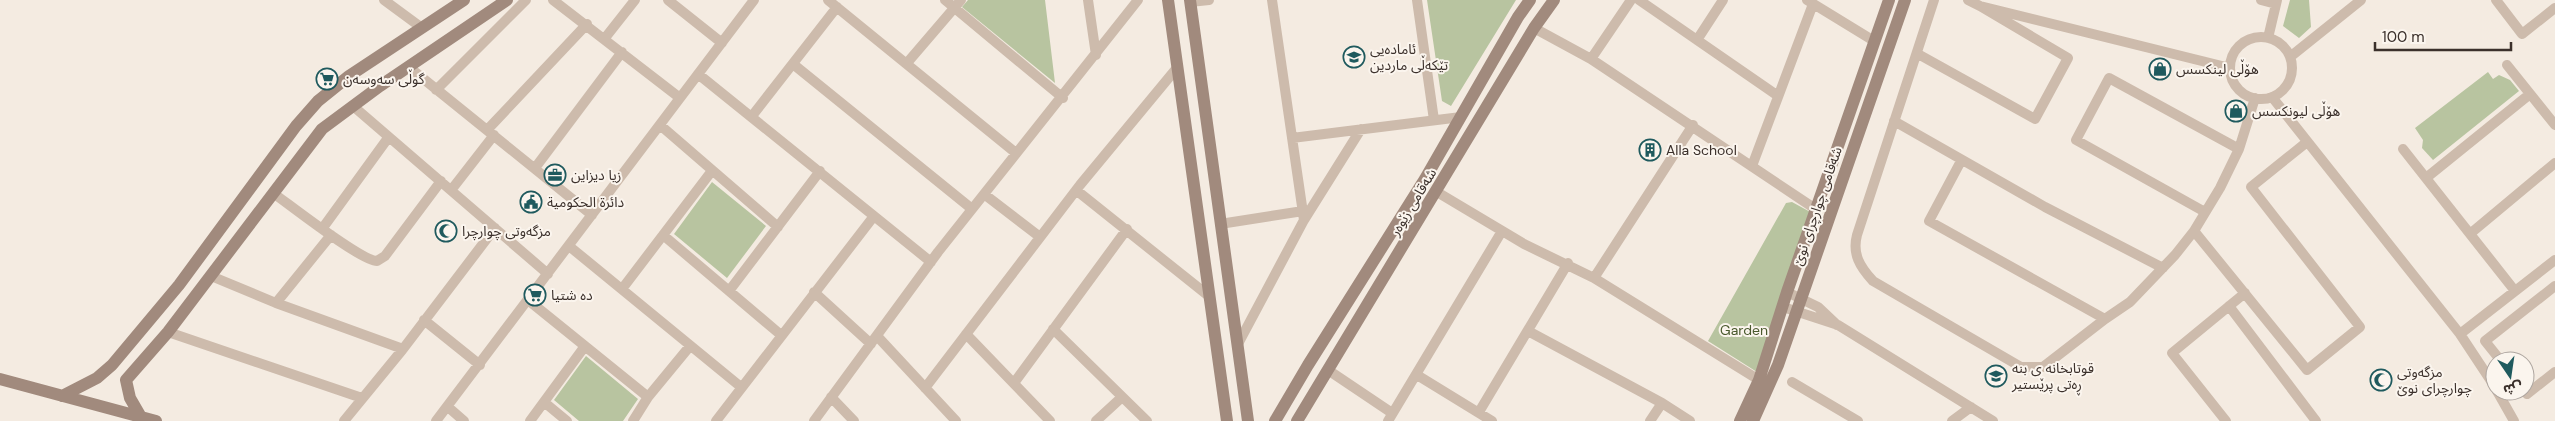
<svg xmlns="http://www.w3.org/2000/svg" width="2555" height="421" font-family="'DM Sans','Noto Sans Arabic',sans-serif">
<rect width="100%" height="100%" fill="#f4ebe1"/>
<path fill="#b8c4a0" d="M968 0H1045L1055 83 962 7Z
M1427 0H1516L1451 106 1442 101Z
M2290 0H2309L2311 27 2299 38 2283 26Z
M2488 72 2493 79 2499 75 2510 80 2519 91 2433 160 2422 148 2423 140 2415 128Z
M712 182 766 226 727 278 674 234Z
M1792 202 1814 214 1757 372 1708 341 1786 203Z
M586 356 638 399 623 421H579L554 400Z"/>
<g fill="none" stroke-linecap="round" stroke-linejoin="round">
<path stroke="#cdbbac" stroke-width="10" d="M384 0 422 28
M553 0 680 98
M668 0 722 43
M828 0 1016 153
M945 0 1063 98
M1088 0 1096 55
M1272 0 1304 220
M1417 0 1434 120
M1639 0 1778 96
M1807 0 1874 41
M1934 0 1857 235C1852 254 1860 267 1873 281L2021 367H2043L2105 319 2130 302 2175 255 2194 231 2220 188 2239 149 2255 98
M1968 0 1980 6 2230 68
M2261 0 2276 4
M2496 0 2522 34 2555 8
M1190 2 1209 0
M1534 28 1591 59 1817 210
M2230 68a31 31 0 1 1 62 0a31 31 0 1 1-62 0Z
M605 38 635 0
M2268 38 2277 0
M1697 40 1723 0
M1918 54 2035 119 2068 58 1980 6
M2290 57 2361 0
M1591 59 1631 0
M907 63 961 0
M793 64 972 209
M2507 65 2555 125
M410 68 592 215
M698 74 931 262
M436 90 526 0
M2272 97 2460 334 2495 387
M353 106 548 274
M752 116 837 7
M1894 121 2045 207 2163 268
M660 125 778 227
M488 129 587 24
M1292 138 1461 117
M2403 149 2515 291
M1961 161 1929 221 2105 319
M1752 166 1813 4
M535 168 622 52
M2426 178 2530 94
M452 189 494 135
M1076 190 1210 297
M1437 192 1524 244 1594 278 1759 380
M273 193C290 205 361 261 377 261L385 256 441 181
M984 194 1040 237
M2205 212 2076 140 2109 78 2239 149
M1220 224 1303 211
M322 229 388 138
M2194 231 2307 370 2360 327 2251 187 2307 142
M2471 233 2555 163
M663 235 781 335
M569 246 741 387
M211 276 276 303 403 349
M1594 278 1693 125
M622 289 711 172
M729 291 820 171
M814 292 871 344
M1787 292 1818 307 1837 325
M528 300 648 397 633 421
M276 303 331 235
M2229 306 2316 421
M1783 307 1838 325 1993 421
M424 320 480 365
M1053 329 1147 421
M1528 331 1662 403 1690 421
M168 332 362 398
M966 334 1050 421
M2460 334 2555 260
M877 336 956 421
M1238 344 1304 220 1361 129
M2501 361 2485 341 2555 286
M1328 370 1392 413
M1417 375 1492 421
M1792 382 1858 421
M1014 383 1127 229
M925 388 1080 185 1176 69
M2497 391 2514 421
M2525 391 2527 394 2555 372
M648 397 690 346
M831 397 854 421
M544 402 567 421
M448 407 464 421
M1479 412 1568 263
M344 421 403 349 495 228
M436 421 754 0
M530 421 585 346
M716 421 874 216
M814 421 938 252 1138 0
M1096 421 1121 398
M1388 421 1502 231
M1650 421 1662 403
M1952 421 1971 407
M2226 421 2172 353 2245 293"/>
<path stroke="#a18a7d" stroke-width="12" d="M1168 0 1227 421
M1190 0 1248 421
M0 379 156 421
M62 396 97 378 112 365 179 285 296 126 318 101 349 76 464 0
M141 417 130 398 126 380 168 332 322 129 380 86 507 0
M1275 421 1308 365 1425 179 1518 17 1530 0
M1297 421 1534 28 1554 0
M1740 421 1759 380 1787 292 1889 0
M1753 421 1778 365 1905 0"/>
</g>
<defs>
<g id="school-ring" transform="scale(1.125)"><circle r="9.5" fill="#fbf5ee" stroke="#1f5a5e" stroke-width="1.5"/><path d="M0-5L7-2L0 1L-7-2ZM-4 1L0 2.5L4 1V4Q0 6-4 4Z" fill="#1f5a5e"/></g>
<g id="shop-ring" transform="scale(1.125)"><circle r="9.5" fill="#fbf5ee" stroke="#1f5a5e" stroke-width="1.5"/><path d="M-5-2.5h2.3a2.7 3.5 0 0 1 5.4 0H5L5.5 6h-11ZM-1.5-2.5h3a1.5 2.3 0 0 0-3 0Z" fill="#1f5a5e"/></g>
<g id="supermarket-ring" transform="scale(1.125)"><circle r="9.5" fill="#fbf5ee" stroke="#1f5a5e" stroke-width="1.5"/><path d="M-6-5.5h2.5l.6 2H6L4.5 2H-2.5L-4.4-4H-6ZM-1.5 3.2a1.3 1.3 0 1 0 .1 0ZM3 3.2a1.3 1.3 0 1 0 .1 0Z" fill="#1f5a5e"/></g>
<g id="building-ring" transform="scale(1.125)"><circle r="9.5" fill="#fbf5ee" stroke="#1f5a5e" stroke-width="1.5"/><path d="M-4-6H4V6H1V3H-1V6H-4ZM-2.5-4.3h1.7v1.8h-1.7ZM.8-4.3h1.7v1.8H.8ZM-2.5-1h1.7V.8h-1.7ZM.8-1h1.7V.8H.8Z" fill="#1f5a5e"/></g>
<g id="office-ring" transform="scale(1.125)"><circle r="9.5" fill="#fbf5ee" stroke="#1f5a5e" stroke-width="1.5"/><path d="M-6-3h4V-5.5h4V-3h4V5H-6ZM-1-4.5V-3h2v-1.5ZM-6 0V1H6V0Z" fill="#1f5a5e"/></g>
<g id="civic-ring" transform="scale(1.125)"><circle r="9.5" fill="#fbf5ee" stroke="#1f5a5e" stroke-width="1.5"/><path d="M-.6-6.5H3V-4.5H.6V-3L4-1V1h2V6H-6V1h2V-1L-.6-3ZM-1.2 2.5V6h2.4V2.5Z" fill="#1f5a5e"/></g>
<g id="mosque-ring" transform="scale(1.125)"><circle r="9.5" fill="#fbf5ee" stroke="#1f5a5e" stroke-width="1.5"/><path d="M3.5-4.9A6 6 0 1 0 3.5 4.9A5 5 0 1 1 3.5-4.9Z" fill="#1f5a5e"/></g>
</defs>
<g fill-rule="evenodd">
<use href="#school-ring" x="1354" y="57"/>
<use href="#shop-ring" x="2160" y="69"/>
<use href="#supermarket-ring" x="327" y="79"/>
<use href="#shop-ring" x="2236" y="111"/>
<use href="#building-ring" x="1650" y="150"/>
<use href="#office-ring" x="555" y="175"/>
<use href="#civic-ring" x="531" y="202"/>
<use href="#mosque-ring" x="446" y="231"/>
<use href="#supermarket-ring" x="535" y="295"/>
<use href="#school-ring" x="1996" y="376"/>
<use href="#mosque-ring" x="2381" y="380"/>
</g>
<g text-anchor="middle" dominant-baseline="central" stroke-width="4" stroke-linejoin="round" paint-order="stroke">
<g font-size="14" fill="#3b302b" stroke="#fbf5ee" text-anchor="start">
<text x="1370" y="49">ئامادەیی<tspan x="1370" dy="16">تێکەڵی ماردین</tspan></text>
<text x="2176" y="69">ھۆڵی لینكسس</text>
<text x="343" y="79">گوڵی سەوسەن</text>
<text x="2252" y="111">ھۆڵی لیونكسس</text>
<text x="1666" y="150">Alla School</text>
<text x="571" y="175">زیا دیزاین</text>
<text x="547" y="202">دائرة الحكومية</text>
<text x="462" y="231">مزگەوتی چوارچرا</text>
<text x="551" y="295">ده شتيا</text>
<text x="2012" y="368">قوتابخانە ی بنە<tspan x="2012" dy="16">ڕەتی پرێستیر</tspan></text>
<text x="2397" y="372">مزگەوتی<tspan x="2397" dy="16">چوارچرای نوێ</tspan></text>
</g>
<g font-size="14" fill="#3b302b" stroke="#fbf5ee">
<text transform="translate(1413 202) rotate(-59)">شەقامی زێوەر</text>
<text transform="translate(1817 206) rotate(-71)">شەقامی چوارچرای نوێ</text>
</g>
<g font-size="14" fill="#4a5a2e" stroke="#fbf5ee">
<text x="1744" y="330">Garden</text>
</g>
</g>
<g transform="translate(2510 376) rotate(167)"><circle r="24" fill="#fbf5ee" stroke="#aea6a0"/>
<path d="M0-4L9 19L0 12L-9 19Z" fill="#1f5a5e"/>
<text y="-8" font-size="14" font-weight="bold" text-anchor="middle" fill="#3b302b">ش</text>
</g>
<path d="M2375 42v8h136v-8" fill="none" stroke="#3b302b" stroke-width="2.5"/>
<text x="2382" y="42" font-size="15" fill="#3b302b" stroke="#fbf5ee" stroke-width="4" paint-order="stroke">100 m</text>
</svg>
